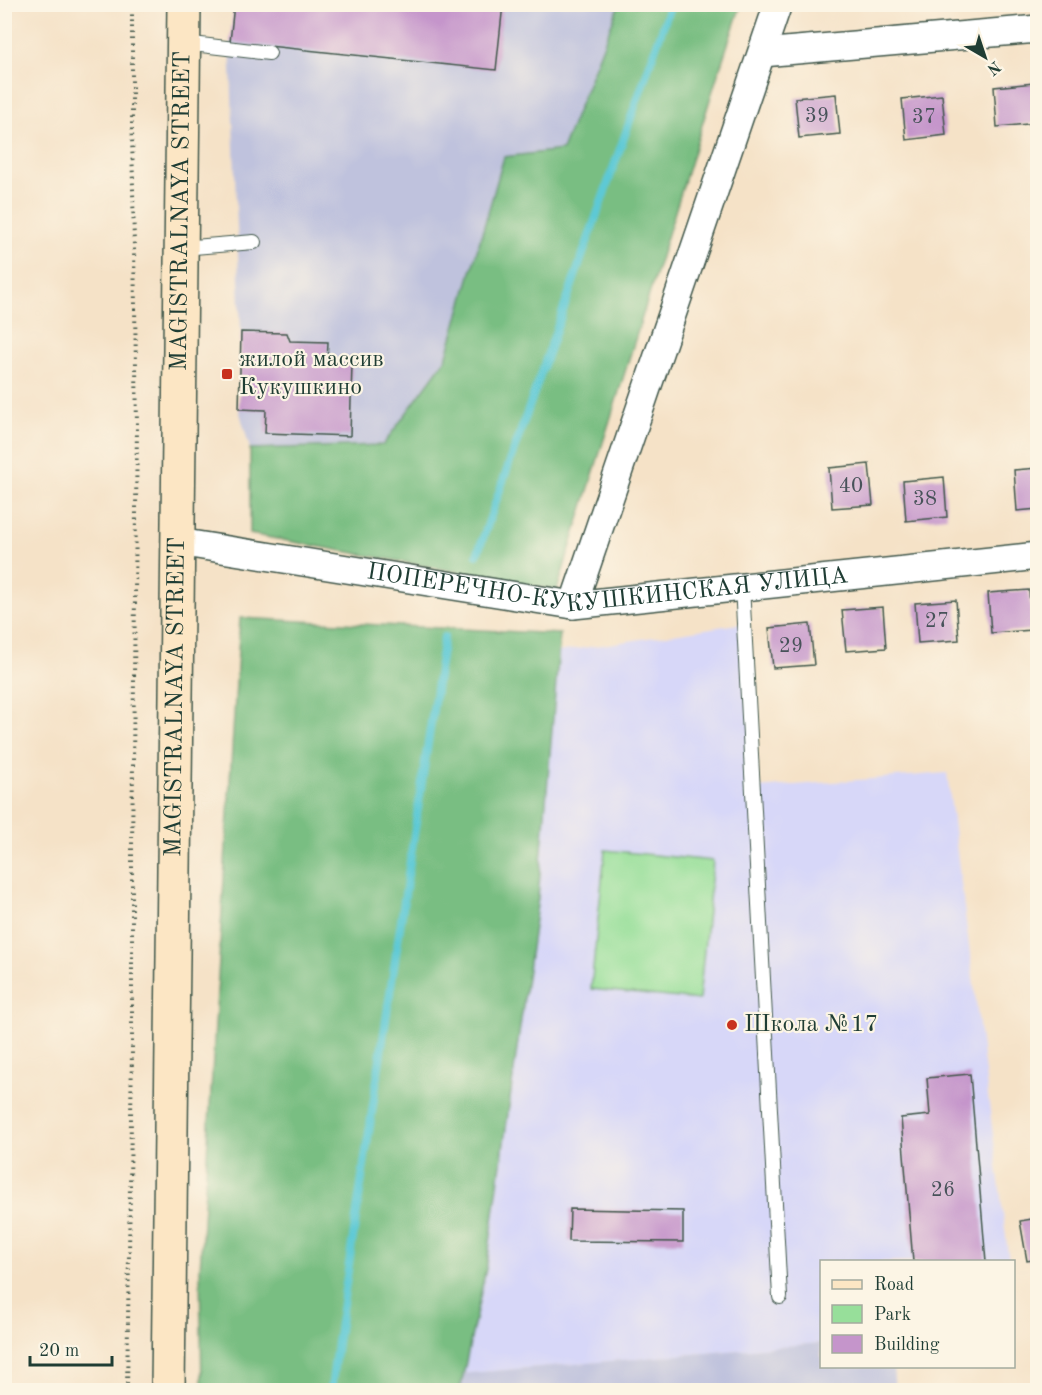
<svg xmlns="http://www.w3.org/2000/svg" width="1042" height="1395" font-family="'Old Standard TT',serif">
<rect width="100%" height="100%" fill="#fcf5e5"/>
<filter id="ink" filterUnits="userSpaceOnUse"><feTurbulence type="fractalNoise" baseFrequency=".0167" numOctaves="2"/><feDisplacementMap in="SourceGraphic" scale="12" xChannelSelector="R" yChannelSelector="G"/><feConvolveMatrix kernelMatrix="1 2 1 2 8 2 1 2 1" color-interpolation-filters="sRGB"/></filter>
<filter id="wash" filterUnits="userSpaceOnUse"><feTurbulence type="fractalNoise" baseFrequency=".008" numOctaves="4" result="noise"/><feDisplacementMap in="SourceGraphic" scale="24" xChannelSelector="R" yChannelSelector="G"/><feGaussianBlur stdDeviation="1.35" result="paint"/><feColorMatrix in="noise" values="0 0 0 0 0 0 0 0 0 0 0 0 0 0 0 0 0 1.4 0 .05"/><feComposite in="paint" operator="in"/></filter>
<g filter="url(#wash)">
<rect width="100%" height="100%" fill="#f5e2c7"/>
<path fill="#d7d7f8" d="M744 623 757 788 947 773 1009 1261 822 1262 821 1343 460 1374 513 659Z"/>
<path fill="#bfc2dd" d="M234 5H619L562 151 504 158 446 359 383 445 250 449 239 409 241 332 230 43Z
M821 1343 822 1366 893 1367 895 1390H456L460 1374Z"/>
<path fill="#97df9a" stroke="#5b8e67" stroke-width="1.5" d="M605 850 713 861 699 1000 591 989Z"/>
<path fill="#79be82" stroke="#4c7e5b" stroke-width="1.5" d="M619 5H741L717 77 557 590 250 534V449L383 445 446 359 504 157 562 150Z
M240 618 560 634 538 898 487 1264 460 1390H202L200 1270Z"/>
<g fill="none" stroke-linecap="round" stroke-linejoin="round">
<path stroke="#5dc9d5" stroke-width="8" d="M477 555 671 4
M331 1390 337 1343 444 637"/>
</g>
<g id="blocks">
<path fill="#c595cb" d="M234 4H503L496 70 230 42Z
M1034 83 1038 123 997 127 994 87Z
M836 94 840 134 799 138 795 98Z
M942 95 946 135 906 140 902 99Z
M241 332 287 333 290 341 328 342 327 363H352L350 436 265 433 266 410 239 409Z
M869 464 873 505 832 508 829 468Z
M1038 468V509L1017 511 1014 470Z
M944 477 947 517 906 521 903 481Z
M1029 590 1032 630 991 633 988 593Z
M956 600 959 640 918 643 915 603Z
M883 607 886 648 846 651 842 610Z
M810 624 814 665 773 668 769 628Z
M970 1074 986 1262H913L901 1118 930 1115 927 1078Z
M570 1209 683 1211V1242L569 1241Z
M1038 1218V1259L1027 1261 1020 1221Z"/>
</g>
</g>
<g filter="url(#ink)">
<use href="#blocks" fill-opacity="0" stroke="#3f564a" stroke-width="1.5"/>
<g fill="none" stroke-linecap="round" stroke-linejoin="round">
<g stroke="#3f564a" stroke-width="16">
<path id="lane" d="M184 43 269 53
M182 248 254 242
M742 586 780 1297"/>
</g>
<g stroke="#3f564a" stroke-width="30">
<g id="street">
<path d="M762 53 1038 29"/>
<path id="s1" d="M178 542 573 605 1038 556"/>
<path d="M573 605 778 4"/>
</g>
</g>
<g stroke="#3f564a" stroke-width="36">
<g id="secondary">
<path id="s2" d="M168 1390 184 4"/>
</g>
</g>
<path stroke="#3f564a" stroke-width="4" stroke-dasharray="1.5 4.5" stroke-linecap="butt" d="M127 1390 132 1050V847L137 426 132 130V4"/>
<use href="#lane" stroke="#fff" stroke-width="14"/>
<use href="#street" stroke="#fff" stroke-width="27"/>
<use href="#secondary" stroke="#fce6c4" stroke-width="33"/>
</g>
</g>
<g fill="#c8321e" stroke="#fcf5e5" stroke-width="2">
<rect x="221" y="368" width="12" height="12" rx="3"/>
<circle cx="732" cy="1025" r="6"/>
</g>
<g text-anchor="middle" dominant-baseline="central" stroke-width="4.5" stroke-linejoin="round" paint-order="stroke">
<g font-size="21" fill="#48535a">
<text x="817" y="116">39</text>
<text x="924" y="117">37</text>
<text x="851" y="486">40</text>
<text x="925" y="499">38</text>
<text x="937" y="621">27</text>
<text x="791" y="646">29</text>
<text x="943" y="1190">26</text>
</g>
<g font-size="24" fill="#1f3d34" stroke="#fcf5e5">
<text stroke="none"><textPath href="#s2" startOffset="1179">MAGISTRALNAYA STREET</textPath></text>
<text stroke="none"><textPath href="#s1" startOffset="434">ПОПЕРЕЧНО-КУКУШКИНСКАЯ УЛИЦА</textPath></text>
<text stroke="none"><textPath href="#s2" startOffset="693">MAGISTRALNAYA STREET</textPath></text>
</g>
<g font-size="24" fill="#1f3d34" stroke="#fcf5e5" text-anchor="start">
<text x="239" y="360">жилой массив<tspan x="239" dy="28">Кукушкино</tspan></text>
<text x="744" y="1025">Школа №17</text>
</g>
</g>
<rect width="1042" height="1395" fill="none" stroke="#fcf5e5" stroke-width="24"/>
<rect x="820" y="1260" width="195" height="108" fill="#fcf5e5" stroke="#a4ab9e" stroke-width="1.5"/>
<rect x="832" y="1280" width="30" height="9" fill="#fce6c4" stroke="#a4ab9e" stroke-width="1.5"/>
<text x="874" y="1290" font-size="18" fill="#1f3d34">Road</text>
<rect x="832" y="1305" width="30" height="18" fill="#97df9a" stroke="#a4ab9e" stroke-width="1.5"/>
<text x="874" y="1320" font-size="18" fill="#1f3d34">Park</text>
<rect x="832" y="1335" width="30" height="18" fill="#c595cb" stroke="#a4ab9e" stroke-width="1.5"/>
<text x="874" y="1350" font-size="18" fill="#1f3d34">Building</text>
<g transform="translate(985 57) rotate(141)" stroke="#fcf5e5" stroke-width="4.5" paint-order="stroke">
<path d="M0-4.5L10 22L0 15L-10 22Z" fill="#1f3d34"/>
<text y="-9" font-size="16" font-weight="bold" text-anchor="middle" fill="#1f3d34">N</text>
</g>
<path d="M30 1356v9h82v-9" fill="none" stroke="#1f3d34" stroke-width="3"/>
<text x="39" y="1356" font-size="18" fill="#1f3d34" stroke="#fcf5e5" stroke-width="4.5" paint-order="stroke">20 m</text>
</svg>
